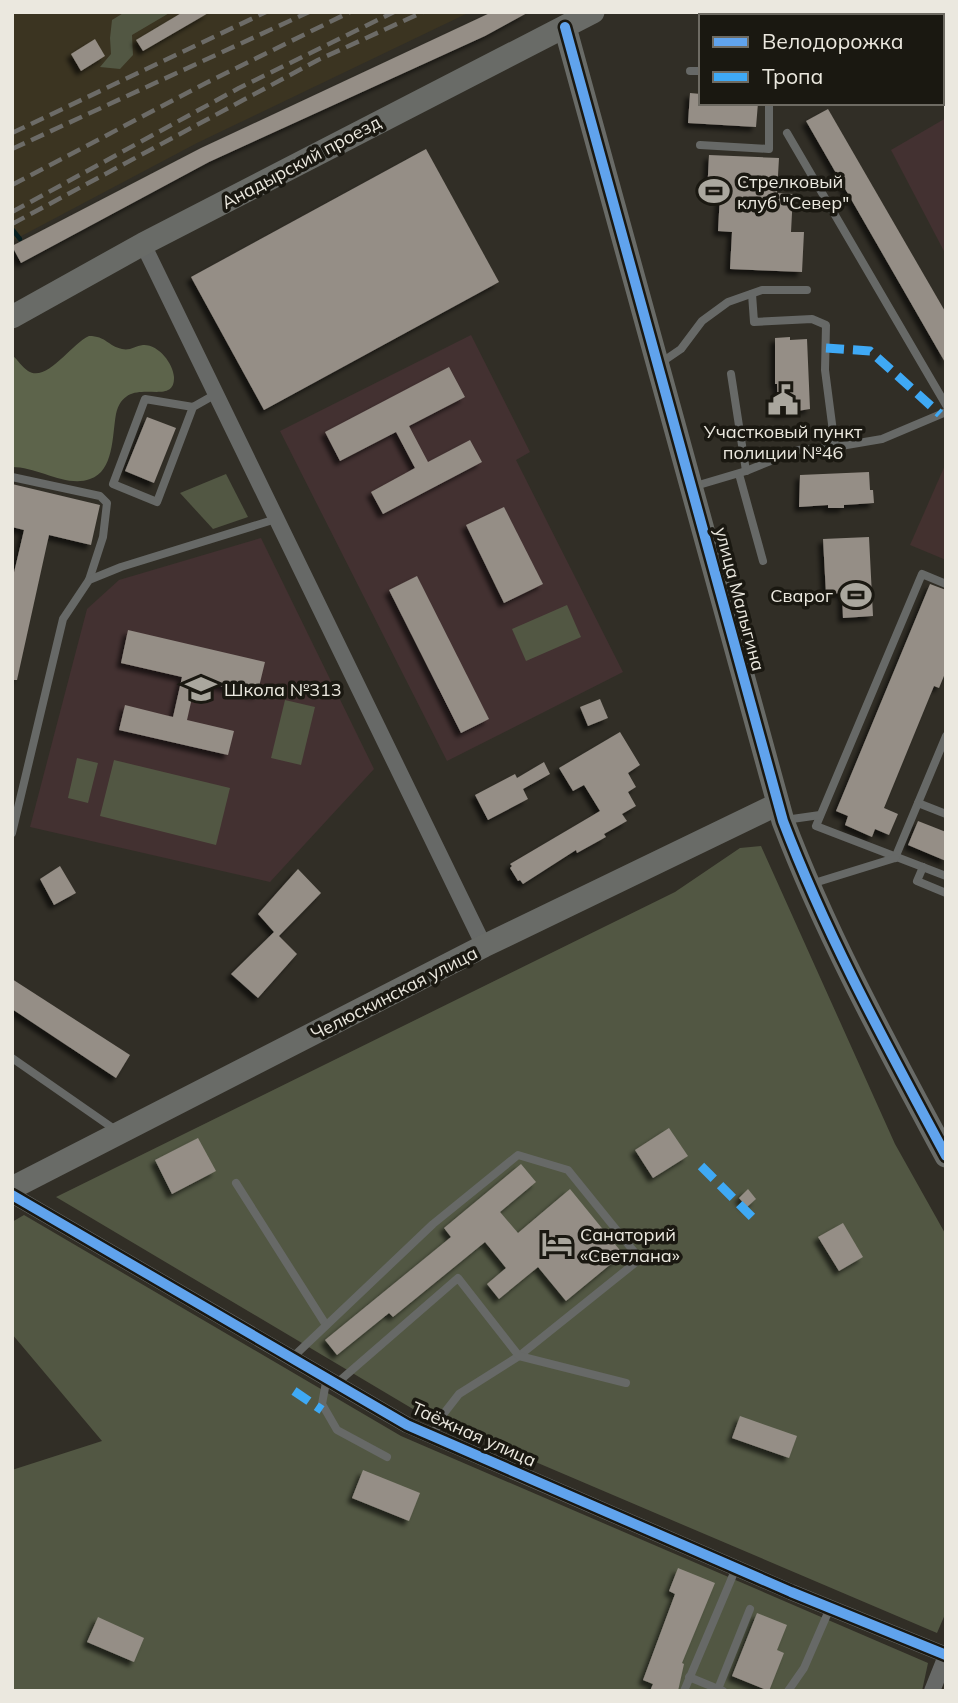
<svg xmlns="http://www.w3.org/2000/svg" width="958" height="1703" font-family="Mulish,sans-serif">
<defs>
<filter id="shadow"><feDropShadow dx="-4.5" dy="4.5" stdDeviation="2" flood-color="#0009"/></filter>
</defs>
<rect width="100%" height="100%" fill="#312e26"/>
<path fill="#3b3421" d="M12 12H470L197 143 12 241Z"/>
<path fill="#43312f" d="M946 463V560L910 545Z"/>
<g fill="#433131">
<path d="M946 118V255L891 150Z"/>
<path d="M471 335 530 452 516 460 623 672 447 761 280 431Z"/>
<path d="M261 538 374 769 270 882 30 827 87 609 119 580Z"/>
</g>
<g fill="#525743">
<path d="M125 12H171L132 35 133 55 120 69 100 67 111 54 110 38 112 20Z"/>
<path d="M226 474 248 517 213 529 180 493Z"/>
<path d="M567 605 581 637 526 661 512 629Z"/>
<path d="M285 700 315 707 301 765 271 758Z"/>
<path d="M77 758 98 763 88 803 68 798Z"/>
<path d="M114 760 230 788 216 845 100 816Z"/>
<path d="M761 846 895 1144 946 1235V1612L937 1633 418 1412 56 1197 675 892 740 848Z"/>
<path d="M24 1215 401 1436 928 1663 922 1691H12V1470L102 1441 12 1334V1222Z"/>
</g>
<path fill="#5d644b" d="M89 336C106 336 108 346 122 349 130 351 135 346 143 345 158 344 173 363 174 377 175 410 126 371 116 414 112 436 114 471 90 479 67 488 38 467 12 467V355C18 360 22 367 28 371 47 383 71 344 89 336Z"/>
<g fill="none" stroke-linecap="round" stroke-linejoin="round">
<path stroke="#071f20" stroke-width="4.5" d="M12 229 20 239"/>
</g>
<g fill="#958e86" filter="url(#shadow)">
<path d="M183 12H210L143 51 136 40Z"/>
<path d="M492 12H529L485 36 209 162 21 263 12 246 201 148Z"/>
<path d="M95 39 105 56 81 71 71 54Z"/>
<path d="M690 93 701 94V103H758L756 127 688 123Z"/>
<path d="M828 109 946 313V364L806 121Z"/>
<path d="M426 149 499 282 264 410 191 277Z"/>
<path d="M709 155 779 158 777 193 793 194 791 232H804L802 272 730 269 732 232 718 231 720 194H707Z"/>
<path d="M790 337V340L807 339 810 409 778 414 777 384H775V338Z"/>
<path d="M449 367 465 397 409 426 428 462 470 440 482 462 383 514 371 492 415 468 396 432 340 461 325 432Z"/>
<path d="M147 417 176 428 154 483 125 471Z"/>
<path d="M869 472 870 490H873L874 503 844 505V508H828V505L799 507 800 475Z"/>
<path d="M12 484 100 505 91 545 49 535 17 680H12V581L24 530 12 527Z"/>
<path d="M504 507 543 584 504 603 466 525Z"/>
<path d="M869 537 873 616 843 618 842 593 826 594 823 539Z"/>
<path d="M417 576 489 719 461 733 389 590Z"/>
<path d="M930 584 946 590V671L939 688 934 686 884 808 898 814 889 835 875 829 872 837 845 825 848 816 836 811Z"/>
<path d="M128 630 265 662 257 695 196 680 187 720 234 731 228 755 119 730 125 705 173 717 182 677 121 663Z"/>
<path d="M600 699 608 718 588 726 580 707Z"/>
<path d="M620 732 640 765 628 773 636 787 628 792 636 806 622 814 627 821 604 834 606 837 577 853 576 850 523 884 520 880 518 881 510 868 512 866 510 864 600 811 584 785 573 791 559 768Z"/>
<path d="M544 762 550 774 523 789 528 799 488 820 475 795 515 774 517 778Z"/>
<path d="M918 821 946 832V861L908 845Z"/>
<path d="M60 866 76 893 54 905 40 879Z"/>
<path d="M298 869 321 893 279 936 297 954 258 998 231 974 274 932 258 914Z"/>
<path d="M12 979 130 1055 116 1078 12 1009Z"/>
<path d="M669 1128 688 1156 653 1178 635 1150Z"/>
<path d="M198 1138 216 1171 172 1194 155 1160Z"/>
<path d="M521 1164 536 1182 500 1212 518 1233 570 1189 623 1254 566 1301 538 1267 499 1299 487 1284 506 1268 485 1242 393 1317 389 1313 337 1355 325 1340 451 1237 444 1228Z"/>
<path d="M748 1189 756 1199 747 1207 739 1198Z"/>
<path d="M843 1223 863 1257 839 1271 818 1237Z"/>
<path d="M740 1416 797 1436 789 1458 732 1438Z"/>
<path d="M363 1470 420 1493 409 1521 352 1498Z"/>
<path d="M678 1568 715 1583 682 1663 684 1664 678 1691H650L653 1684 643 1680 675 1594 669 1591Z"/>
<path d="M757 1613 787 1625 777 1650 784 1653 769 1691 732 1676Z"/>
<path d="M98 1617 144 1638 134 1662 87 1642Z"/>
</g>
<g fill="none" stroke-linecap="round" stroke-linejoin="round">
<g stroke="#676967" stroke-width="8">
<path d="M795 12 797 16"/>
<path d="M856 16 863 12"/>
<path d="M942 64 946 63"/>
<path d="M690 71H701"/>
<path d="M787 133 946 405"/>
<path d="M700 145 769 149V103"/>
<path d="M752 294 754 322 812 319 826 325 825 370 835 447"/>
<path d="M659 364 681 349 702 321 728 302 762 290H807"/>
<path d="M731 374 746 471"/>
<path d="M193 407 145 399 113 484 157 502 193 407 216 394"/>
<path d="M739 474 763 561"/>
<path d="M12 477 100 496 107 503 103 537 89 580"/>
<path d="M692 487 746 471 798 450 835 447 882 439 946 412"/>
<path d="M946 584 922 574 816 826 946 876"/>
<path d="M918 803 946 814"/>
<path d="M785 820 820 815"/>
<path d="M12 833 63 619 89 580 121 567 276 519"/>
<path d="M895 858 946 736"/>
<path d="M923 867 917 881 946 893"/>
<path d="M811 884 895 858"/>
<path d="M12 1058 117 1131"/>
<path d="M236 1183 326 1325"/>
<path d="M293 1357 433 1224 518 1155 568 1170 640 1259 519 1356 459 1394 438 1421 434 1437"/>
<path d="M327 1377 322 1404 337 1430 387 1457"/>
<path d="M337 1383 458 1278 519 1356 626 1383"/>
<path d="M689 1677 723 1691"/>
<path d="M718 1689 750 1609"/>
<path d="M684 1691 736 1568"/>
<path d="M788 1691 804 1668 830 1608"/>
</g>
<g stroke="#676967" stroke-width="16">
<path d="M143 244 484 946"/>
<path d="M12 1195 407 1425 791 1592 946 1655"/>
<path d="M932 1691 946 1656"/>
</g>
<g stroke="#696b67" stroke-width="23">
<path d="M565 27 783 821C827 937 887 1046 946 1156"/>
<path d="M12 317 143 244 593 12"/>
<path d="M12 1188 484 946 778 804"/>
</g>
<g stroke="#6c6b67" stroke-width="4.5" stroke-dasharray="14 7" stroke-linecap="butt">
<path d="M12 133 266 12"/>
<path d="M12 149 309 12"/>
<path d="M12 185 206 83 350 12"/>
<path d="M12 212 239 88 394 12"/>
<path d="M12 224 318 60 423 12"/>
</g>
<g stroke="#3fa9f5" stroke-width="9" stroke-dasharray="18 9" stroke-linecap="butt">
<path d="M826 348 870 351 940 414"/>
<path d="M701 1166 755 1220"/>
<path d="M294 1391 322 1410"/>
</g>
<g stroke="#1a1811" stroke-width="15">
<g id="cycleway">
<path d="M565 27 783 821C827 937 887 1046 946 1156"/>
<path d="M12 1195 407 1425 791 1592 946 1655"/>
</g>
</g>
<use href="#cycleway" stroke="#60a3ed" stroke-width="10"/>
</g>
<defs>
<g id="stadium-bare" transform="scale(2.415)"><path d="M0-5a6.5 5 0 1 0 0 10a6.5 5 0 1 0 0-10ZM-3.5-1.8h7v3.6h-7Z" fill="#aaa79e" stroke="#1a1811" stroke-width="2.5" paint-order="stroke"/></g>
<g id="civic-bare" transform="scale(2.415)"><path d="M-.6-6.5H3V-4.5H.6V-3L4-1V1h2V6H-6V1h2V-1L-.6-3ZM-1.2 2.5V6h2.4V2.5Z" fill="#aaa79e" stroke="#1a1811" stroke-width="2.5" paint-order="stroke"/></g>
<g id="school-bare" transform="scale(2.415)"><path d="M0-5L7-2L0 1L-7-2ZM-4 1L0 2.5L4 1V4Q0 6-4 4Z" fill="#aaa79e" stroke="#1a1811" stroke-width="2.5" paint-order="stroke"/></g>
<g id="hotel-bare" transform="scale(2.415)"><path d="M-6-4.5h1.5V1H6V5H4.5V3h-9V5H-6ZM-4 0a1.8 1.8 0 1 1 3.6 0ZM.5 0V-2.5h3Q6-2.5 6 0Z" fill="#aaa79e" stroke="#1a1811" stroke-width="2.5" paint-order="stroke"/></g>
</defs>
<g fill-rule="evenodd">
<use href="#stadium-bare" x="714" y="191"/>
<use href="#civic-bare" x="783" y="400"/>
<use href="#stadium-bare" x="856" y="595"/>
<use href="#school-bare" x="201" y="689"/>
<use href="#hotel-bare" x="557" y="1244"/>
</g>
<g text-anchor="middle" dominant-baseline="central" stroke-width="7" stroke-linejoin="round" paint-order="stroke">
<g font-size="18" fill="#ebe8df" stroke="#1a1811">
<text transform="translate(301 162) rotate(-28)">Анадырский проезд</text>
<text transform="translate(740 599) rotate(75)">улица Малыгина</text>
<text transform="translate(394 993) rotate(-27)">Челюскинская улица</text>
<text transform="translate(474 1434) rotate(24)">Таёжная улица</text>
</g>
<g font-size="18" fill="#ebe8df" stroke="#1a1811" text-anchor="start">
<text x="737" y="181">Стрелковый<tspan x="737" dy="21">клуб "Север"</tspan></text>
<text x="783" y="431" text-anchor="middle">Участковый пункт<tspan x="783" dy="21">полиции №46</tspan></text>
<text x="833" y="595" text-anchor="end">Сварог</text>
<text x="224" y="689">Школа №313</text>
<text x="580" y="1234">Санаторий<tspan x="580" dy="21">«Светлана»</tspan></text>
</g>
</g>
<rect width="958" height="1703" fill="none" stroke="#ebe8df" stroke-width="28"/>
<rect x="699" y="14" width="245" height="91" fill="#1a1811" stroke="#6e6b63" stroke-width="2"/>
<rect x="713" y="37" width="35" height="10" fill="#60a3ed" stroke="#6e6b63" stroke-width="2"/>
<text x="762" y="49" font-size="21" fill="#ebe8df">Велодорожка</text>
<rect x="713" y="72" width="35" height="10" fill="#3fa9f5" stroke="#6e6b63" stroke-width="2"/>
<text x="762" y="84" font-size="21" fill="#ebe8df">Тропа</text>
</svg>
